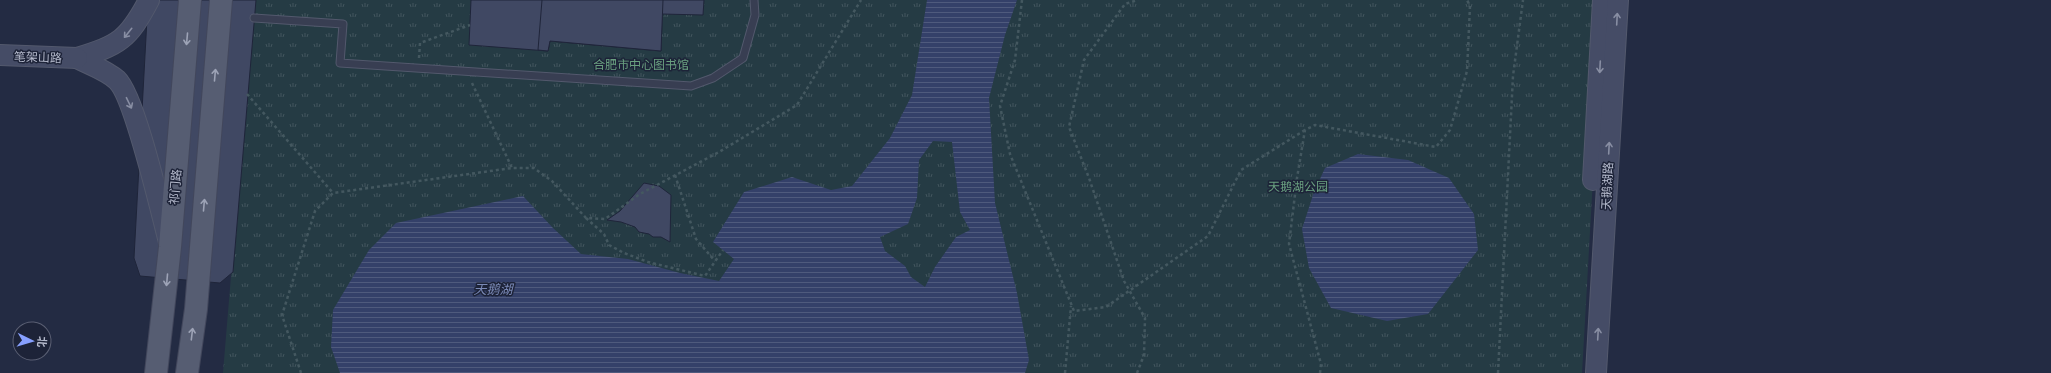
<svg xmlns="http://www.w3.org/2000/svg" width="2051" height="373" font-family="'Golos Text','Noto Sans SC',sans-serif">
<defs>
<pattern id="park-tufts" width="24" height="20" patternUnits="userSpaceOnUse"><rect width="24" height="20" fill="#253b44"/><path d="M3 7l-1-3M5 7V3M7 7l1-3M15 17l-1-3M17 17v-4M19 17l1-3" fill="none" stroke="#42555e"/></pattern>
<pattern id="water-rules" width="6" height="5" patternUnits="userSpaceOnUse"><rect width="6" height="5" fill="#344069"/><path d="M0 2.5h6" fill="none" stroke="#4f5a7d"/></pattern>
</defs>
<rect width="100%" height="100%" fill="#232b43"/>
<path fill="url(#park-tufts)" d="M254 0H1603L1582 373H223Z"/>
<g fill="url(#water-rules)" fill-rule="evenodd">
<path d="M927 0H1017L1005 35 989 98 995 203 1017 293 1029 360 1025 373H340L331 347 333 310 369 250 396 223 523 196 553 228 581 254 628 259 680 273 719 281 734 259 713 242 744 192 792 177 831 190 852 186 890 138 912 95ZM933 141 952 142 960 212 970 230 956 237 935 267 925 287 911 277 905 266 885 251 880 237 908 224 917 198 919 160Z"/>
<path d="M1358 154 1408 160 1449 178 1474 214 1478 250 1428 314 1387 321 1331 308 1309 268 1302 229 1314 192 1325 168Z"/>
</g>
<g fill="#404863" stroke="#1f253a">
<path d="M148 0H256L233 272 220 283 140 276 134 258Z"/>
<path d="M471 0H704L703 15 662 14 661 51 550 41 548 51 469 45Z"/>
<path d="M542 0H663L661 51 550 41 548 51 538 50Z"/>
<path d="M644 183 659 186 671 195 670 242 661 237H653L649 234 639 232 635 227 621 222 607 220 620 211Z"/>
</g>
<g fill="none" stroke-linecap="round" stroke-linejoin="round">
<g stroke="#53596d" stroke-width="9">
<path id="lane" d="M254 18 343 24 340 63 691 86 713 78 743 58 755 15 754 0"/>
</g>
<g stroke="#53596d" stroke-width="22">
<g id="secondary">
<path d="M149 0C128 40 119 45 77 58 90 65 106 70 117 80 135 97 161 212 169 242"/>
<path d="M0 55 77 58"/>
<path d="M1593 180 1603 0"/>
<path d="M1596 373 1618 0"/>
</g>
</g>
<g stroke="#42475c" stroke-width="24">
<g id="primary">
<path d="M156 373 170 247 190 0"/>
<path d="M187 373 196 309 221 0"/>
</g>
</g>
<g stroke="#445860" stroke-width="2.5" stroke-dasharray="3 3" stroke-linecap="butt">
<path d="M1022 0 1015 60 1000 106 1010 154 1074 311 1106 307 1208 236 1241 170 1305 130"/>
<path d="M419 58 420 43 470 25"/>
<path d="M472 83 512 168"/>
<path d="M247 94 333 193"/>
<path d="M675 175 696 239 715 261"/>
<path d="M586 218 604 234 609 245 624 253 648 262 705 276 723 250"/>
<path d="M301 373 282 315 315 211 333 193 512 168H534L552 181 586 218 605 219 640 194 719 152 797 105 861 0"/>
<path d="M1065 373 1071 306"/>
<path d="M1137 373 1144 355 1145 318 1124 281 1089 178 1069 127 1084 60 1125 4 1138 0"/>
<path d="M1320 373 1321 364 1289 244 1297 178 1305 130 1315 125 1436 147 1450 130 1467 71 1470 6 1467 0"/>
<path d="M1498 373 1513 76 1523 0"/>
</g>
<use href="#lane" stroke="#383e52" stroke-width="7"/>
<use href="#secondary" stroke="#454c66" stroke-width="20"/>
<use href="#primary" stroke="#565d72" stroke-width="22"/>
</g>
<defs><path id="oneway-shaft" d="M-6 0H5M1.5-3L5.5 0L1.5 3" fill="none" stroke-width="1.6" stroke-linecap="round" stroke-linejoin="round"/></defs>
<g stroke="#888ea3">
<use href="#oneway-shaft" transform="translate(1617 19) rotate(-87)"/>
<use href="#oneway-shaft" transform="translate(128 33) rotate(129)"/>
<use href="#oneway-shaft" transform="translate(1600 67) rotate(93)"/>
<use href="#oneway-shaft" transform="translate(129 103) rotate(64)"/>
<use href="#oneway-shaft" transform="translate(1609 148) rotate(-87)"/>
<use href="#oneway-shaft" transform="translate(1598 334) rotate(-87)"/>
</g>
<g stroke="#9da3b6">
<use href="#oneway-shaft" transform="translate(187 39) rotate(95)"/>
<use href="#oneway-shaft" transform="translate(215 75) rotate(-85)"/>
<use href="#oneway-shaft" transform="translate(204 205) rotate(-85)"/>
<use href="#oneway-shaft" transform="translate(167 280) rotate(95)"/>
<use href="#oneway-shaft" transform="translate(192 334) rotate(-83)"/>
</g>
<g text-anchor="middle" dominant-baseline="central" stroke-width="3" stroke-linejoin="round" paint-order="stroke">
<g font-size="12" fill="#b5bacc" stroke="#1d2338">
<text transform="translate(38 57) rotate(2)">笔架山路</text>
<text transform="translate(1607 186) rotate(-87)">天鹅湖路</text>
<text transform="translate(175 187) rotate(-85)">祁门路</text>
</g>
<g font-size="12" fill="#6aa080" stroke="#1d2338">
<text x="641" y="64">合肥市中心图书馆</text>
<text x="1298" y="186">天鹅湖公园</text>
</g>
<g font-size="13" font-style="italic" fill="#7a89b6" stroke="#1d2338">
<text x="493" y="289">天鹅湖</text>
</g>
</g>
<g transform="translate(32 341) rotate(95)"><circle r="19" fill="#1d2338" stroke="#5a5f73"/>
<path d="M0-3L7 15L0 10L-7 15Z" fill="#87a0ff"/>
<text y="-6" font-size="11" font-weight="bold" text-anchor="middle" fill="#b5bacc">北</text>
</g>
</svg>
